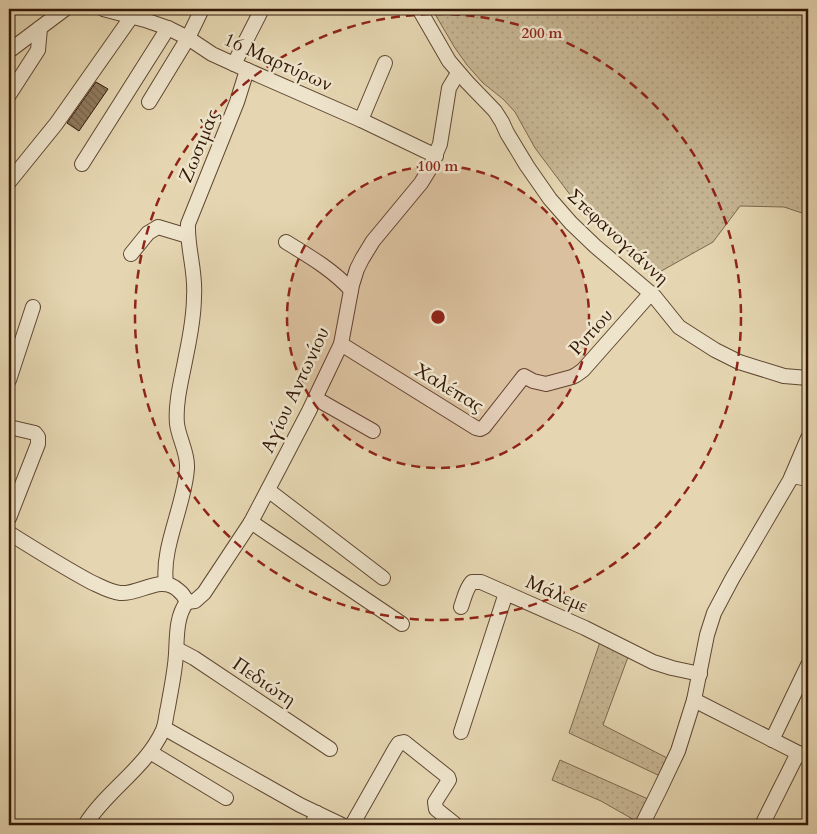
<svg xmlns="http://www.w3.org/2000/svg" width="817" height="834" font-family="Cardo,serif">
<defs>
<pattern id="grass-dots" width="8" height="8" patternUnits="userSpaceOnUse" patternTransform="scale(1.25)"><rect width="8" height="8" fill="#c7b694"/><path d="M2 2h.1M6 6h.1" fill="none" stroke="#ab9c7e" stroke-width="1.8" stroke-linecap="round"/></pattern>
<pattern id="building-back-hatch" width="6" height="6" patternUnits="userSpaceOnUse" patternTransform="scale(1.25)"><rect width="6" height="6" fill="#907b5f"/><path d="M-1 5l2 2M0 0l6 6M5-1l2 2" fill="none" stroke="#76644c"/></pattern>
</defs>
<rect width="100%" height="100%" fill="#e5d6b1"/>
<filter id="stains"><feTurbulence type="fractalNoise" baseFrequency=".004" numOctaves="4"/><feColorMatrix values="0 0 0 0 .2 0 0 0 0 .09 0 0 0 0 .02 0 0 0 .5 -.17"/></filter>
<radialGradient id="worn" r=".72"><stop offset=".6" stop-color="#630" stop-opacity="0"/><stop offset="1" stop-color="#630" stop-opacity=".3"/></radialGradient>
<g fill="url(#grass-dots)" stroke="#7d674e">
<path d="M432 9H808V215L784 207 740 206 713 242 656 274 604 232 574 200 535 148 515 112 503 99 483 83 467 65 455 48Z"/>
<path d="M600 642 628 657 603 725 669 759 660 776 569 733Z"/>
<path d="M560 760 648 799 636 821 601 801 552 780Z"/>
</g>
<path fill="url(#building-back-hatch)" stroke="#331807" d="M96 82 108 89 79 131 67 123Z"/>
<g fill="none" stroke-linecap="round" stroke-linejoin="round">
<g stroke="#604832" stroke-width="16">
<g id="minor">
<path d="M103 9 145 20 168 28 188 38 212 54 247 70 361 120 436 156"/>
<path d="M419 9 449 61 467 82 495 111 502 122 507 133 527 166 550 199 571 223 595 246 654 296 679 327 715 350 739 362 784 376 808 378"/>
<path d="M9 51 65 9"/>
<path d="M234 64 262 9"/>
<path d="M9 95 38 50 40 28"/>
<path d="M149 102 188 38 202 9"/>
<path d="M361 120 385 63"/>
<path d="M82 164 168 28"/>
<path d="M9 182 56 124 132 16"/>
<path d="M286 242C309 256 333 270 351 290"/>
<path d="M131 254 148 233 158 227 188 236"/>
<path d="M341 344 476 428 480 429 484 427 524 376 533 381 546 384 572 377 576 375 583 370 651 293"/>
<path d="M9 380 33 307"/>
<path d="M315 398 373 431"/>
<path d="M9 427 35 433 38 437V444L9 518"/>
<path d="M808 438 790 480 732 579 714 613 707 635 694 700 808 758"/>
<path d="M792 476 808 479"/>
<path d="M268 490 383 578"/>
<path d="M251 522 402 624"/>
<path d="M9 533C36 550 63 567 91 582 100 586 110 592 120 593 139 595 161 574 178 590 182 593 185 597 187 602"/>
<path d="M166 583C161 548 185 504 187 468 188 453 179 439 177 424 175 402 182 378 186 356 190 337 194 316 194 296 196 272 187 248 188 224L237 102 247 70"/>
<path d="M187 602 195 601 204 593 251 522 309 411 341 344 352 285 357 269 362 259 373 241 421 183 429 170 440 144 449 88 458 73"/>
<path d="M461 607C464 599 466 588 472 582H481L506 593"/>
<path d="M177 649 194 658 330 749"/>
<path d="M164 728 300 805 342 825"/>
<path d="M461 732 506 593 585 628 653 662 672 668 700 674"/>
<path d="M772 740 808 665"/>
<path d="M150 752 226 798"/>
<path d="M85 825C107 790 146 768 163 730 166 723 166 714 168 707 171 689 175 672 176 654 177 637 176 616 187 602"/>
<path d="M312 825 317 813"/>
<path d="M352 825 395 749 399 743 404 742 448 777 449 780 435 802 436 809 456 825"/>
<path d="M642 825 659 791 678 751 694 700"/>
<path d="M762 825 798 753"/>
</g>
</g>
<use href="#minor" stroke="#eee4cc" stroke-width="14"/>
</g>
<circle cx="438" cy="317" r="151" fill="#8f2418" fill-opacity=".12"/>
<g fill="none" stroke="#8f2418" stroke-width="2.5" stroke-dasharray="9 6">
<circle cx="438" cy="317" r="151"/>
<circle cx="438" cy="317" r="303"/>
</g>
<g text-anchor="middle" dominant-baseline="central" stroke-width="5" stroke-linejoin="round" paint-order="stroke">
<g font-size="19" fill="#331807" stroke="#eee4cc">
<text transform="translate(278 62) rotate(24)">16 Μαρτύρων</text>
<text transform="translate(199 146) rotate(-68)">Ζωσιμάς</text>
<text transform="translate(618 237) rotate(43)">Στεφανογιάννη</text>
<text transform="translate(591 332) rotate(-48)">Ρυτίου</text>
<text transform="translate(449 388) rotate(31)">Χαλέπας</text>
<text transform="translate(295 390) rotate(-65)">Αγίου Αντωνίου</text>
<text transform="translate(557 594) rotate(24)">Μάλεμε</text>
<text transform="translate(264 682) rotate(34)">Πεδιώτη</text>
</g>
</g>
<circle cx="438" cy="317" r="8" fill="#8f2418" stroke="#eee4cc" stroke-width="2.5"/>
<g font-size="15" text-anchor="middle" font-weight="bold" fill="#8f2418" stroke="#eee4cc" stroke-width="5" stroke-linejoin="round" paint-order="stroke">
<text x="542" y="38">200 m</text>
<text x="438" y="171">100 m</text>
</g>
<rect width="817" height="834" fill="none" stroke="#e5d6b1" stroke-width="30"/>
<rect x="10" y="10" width="797" height="814" fill="none" stroke="#331807" stroke-width="2.5"/>
<rect x="15" y="15" width="787" height="804" fill="none" stroke="#331807"/>
<rect width="100%" height="100%" filter="url(#stains)"/>
<rect width="100%" height="100%" fill="url(#worn)"/>
</svg>
